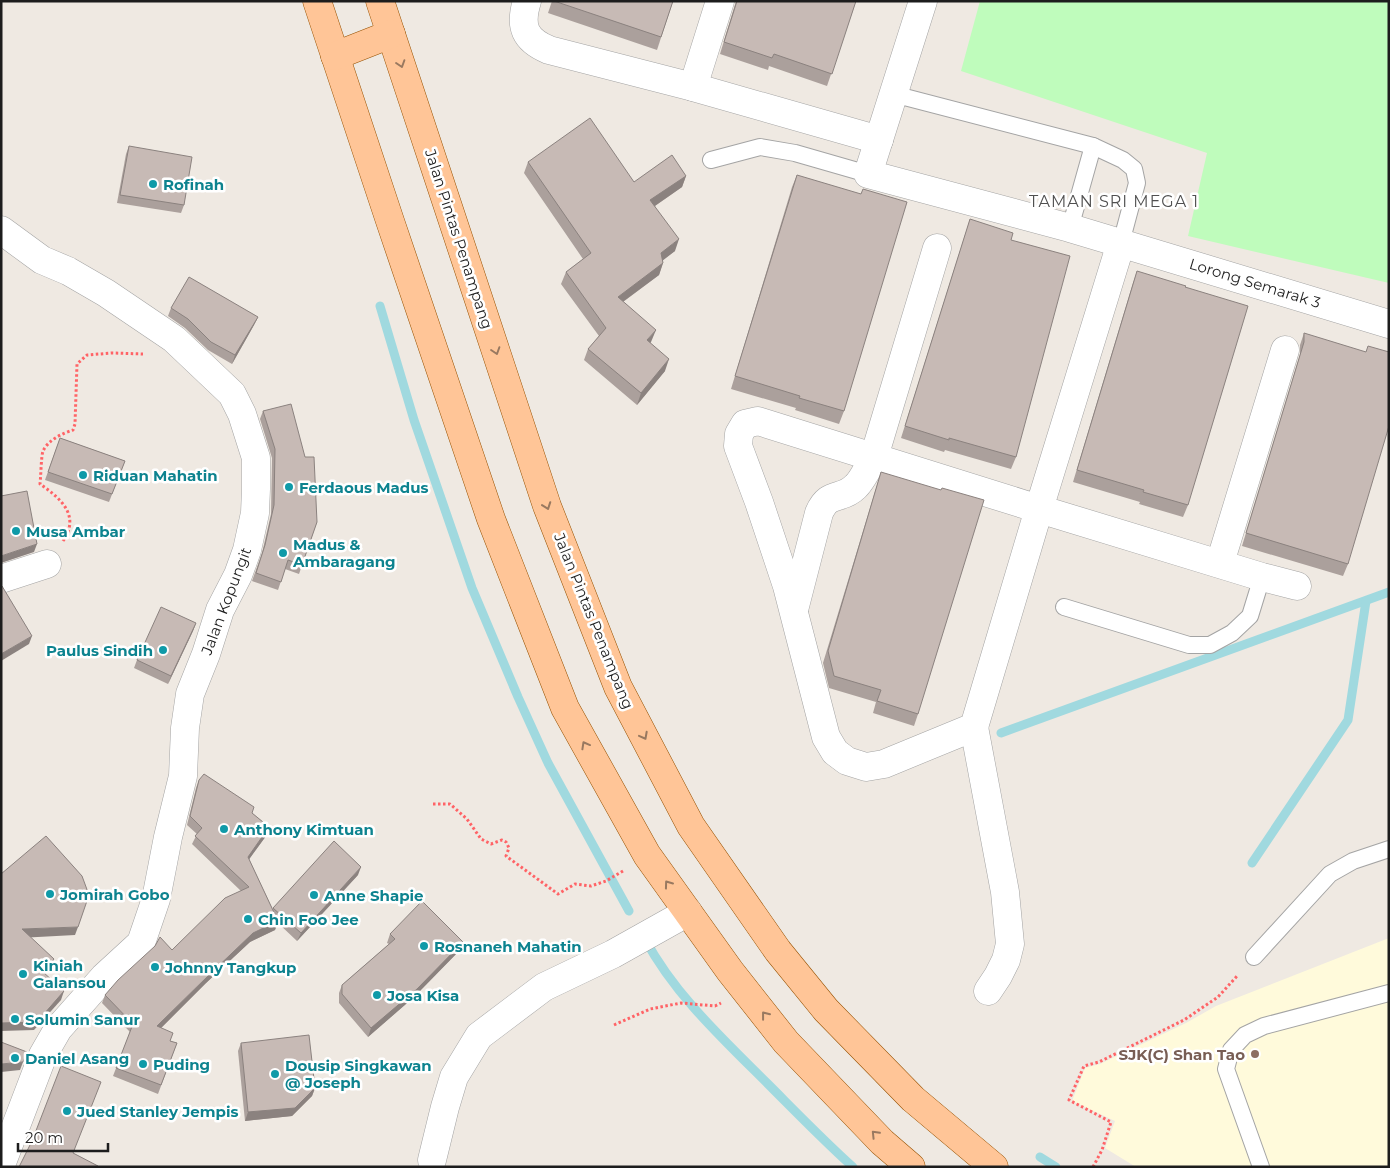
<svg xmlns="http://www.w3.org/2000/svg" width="1390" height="1168" font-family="Montserrat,sans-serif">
<rect width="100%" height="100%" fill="#efe9e2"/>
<path fill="#fffadb" d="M1389 938V1167H1136L1105 1148 1115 1121 1072 1101 1085 1068 1100 1064 1186 1023 1216 1006Z"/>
<path fill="#bffcbc" d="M980 1H1389V283L1188 236 1207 153 961 71Z"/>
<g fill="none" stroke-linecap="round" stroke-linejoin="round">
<g stroke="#a0d9df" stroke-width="9">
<path d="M380 306 414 420 472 588 518 697 548 763 629 911"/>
<path d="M1001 733 1389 592"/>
<path d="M1252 863 1348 720 1366 601"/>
<path d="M645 939C675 995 723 1039 768 1084 796 1112 823 1140 853 1167"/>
<path d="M1040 1157 1056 1167"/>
</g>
<g stroke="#a4a4a4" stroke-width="18">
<g id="lane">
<path d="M893 94 1093 146 1070 228"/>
<path d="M1093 146 1123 160 1134 169 1137 183 1121 243"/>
<path d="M711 160 760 147 795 153 868 174"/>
<path d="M1064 607 1189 645H1210L1232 633 1250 616 1262 577"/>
<path d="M1254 957 1330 874 1353 861 1389 849"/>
<path d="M1261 1167 1226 1069 1231 1050 1245 1035 1264 1026 1389 993"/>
</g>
</g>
<g stroke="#a4a4a4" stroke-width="29">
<g id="street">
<path d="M527 1C519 27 525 40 549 50L693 87 879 140"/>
<path d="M923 1 868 174 1070 228 1389 324"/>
<path d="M693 87 720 1"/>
<path d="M1 230 42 260 68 271 106 293 174 339 232 394 242 414 256 458V489L255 513 247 550 238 575 220 610 206 654 190 694 185 728 183 776 168 837 156 899 141 943 104 977 58 1029 43 1055 1 1165"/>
<path d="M1121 243 1039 509 974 727 884 764 866 767 847 761 835 752 826 737 787 586 759 502 738 446 739 434 745 424 758 421 1039 509 1262 577 1297 586"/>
<path d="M1220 563 1285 350"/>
<path d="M1 579 47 564"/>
<path d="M794 610 819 513C829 490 841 501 855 487 862 481 869 466 874 457L937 248"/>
<path d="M974 727 1005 892 1010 944 1006 960 998 976 988 991"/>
<path d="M432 1160 445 1107 454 1077 479 1036 544 987 613 954 688 912"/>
</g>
</g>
<g stroke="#965100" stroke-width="29">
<g id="primary">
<path d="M317 1 390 221 491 519 565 708 647 855 730 971 786 1042 882 1142 911 1167"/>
<path d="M380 1 547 506 618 687 691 826 778 951 826 1010 913 1099 994 1167"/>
<path d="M335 56 391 34"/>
</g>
</g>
<g stroke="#ff6366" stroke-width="3" stroke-dasharray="2.5 2.5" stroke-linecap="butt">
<path d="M63 541C81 515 60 498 40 484 41 476 41 457 43 451 48 440 63 433 73 430L75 424 77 364 87 355 112 353 143 354"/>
<path d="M433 804H450L467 819 481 839 491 844 502 840 506 842 509 848 506 856 558 894 575 884 591 886 606 881 623 871"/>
<path d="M614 1025 650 1009 681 1003 715 1006 721 1003"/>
<path d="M1093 1167 1102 1150 1111 1122 1069 1100 1084 1066 1099 1062 1184 1020 1218 997 1238 975"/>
</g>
<use href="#lane" stroke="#fff" stroke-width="16"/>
<use href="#street" stroke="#fff" stroke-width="28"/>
<use href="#primary" stroke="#ffc597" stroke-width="28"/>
</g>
<g fill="#aba09c">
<path d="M552 1H673L657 50 548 13Z"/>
<path d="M736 1H856L827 86 769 66 768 70 720 54Z"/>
<path d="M129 146 184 205 181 213 117 203 126 154Z"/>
<path d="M528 162 634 182 686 176 682 187 655 206 675 251 662 260 663 263 659 275 623 302 651 342 650 343 665 371 637 405 584 360 588 349 599 336 561 284 566 272 583 259 524 173Z"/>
<path d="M797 175 844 411 839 424 795 410 796 408 731 389 792 187Z"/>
<path d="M970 219 1011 240 1016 457 1011 469 945 450 944 452 901 438Z"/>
<path d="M1137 271 1188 505 1183 517 1139 504 1140 502 1073 482 1133 283Z"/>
<path d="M171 308 258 317 254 325 232 364 208 350 185 328 168 316Z"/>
<path d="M1304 333 1348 564 1343 576 1242 546 1300 355V345Z"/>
<path d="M263 411 317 522 299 574 285 569 278 590 252 581 262 553 271 514 272 458 260 419Z"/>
<path d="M60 438 125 461 109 502 45 480Z"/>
<path d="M881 472 918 714 914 726 873 713 876 702 829 688 823 663 877 485Z"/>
<path d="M196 623 193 631 168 684 134 668 137 660Z"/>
<path d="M199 780 252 813 269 827 266 836 249 859 273 910V908L358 875 297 941 278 923 275 930 250 942 206 983 161 1028 170 1041 177 1043 158 1094 113 1076 130 1032 102 1003 105 995 172 950 241 891 192 844 197 834 187 825 196 788Z"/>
<path d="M390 934 463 942 460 950 414 997 368 1037 339 1003V993L342 985 389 944 387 943Z"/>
<path d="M241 1043 315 1088 312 1096 292 1116 245 1121 238 1051Z"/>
</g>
<g fill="#8b827f">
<path d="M686 176 682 187 646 212 650 200Z"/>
<path d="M679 239 675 251 657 265 661 253Z"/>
<path d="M663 263 659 275 613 309 618 297Z"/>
<path d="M258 317 254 325 232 364 235 355Z"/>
<path d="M656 330 651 342 643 352 647 340Z"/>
<path d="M669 359 665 371 637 405 641 393Z"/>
<path d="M37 544 34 552 1 563V556Z"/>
<path d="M196 623 193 631 168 684 171 676Z"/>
<path d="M32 636 29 644 1 661V654Z"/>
<path d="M269 827 266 836 245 865 248 857Z"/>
<path d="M361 867 358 875 297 941 301 933Z"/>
<path d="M278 921 275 930 250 942 206 983 154 1035 157 1026 209 975 253 933Z"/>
<path d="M78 927 75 935 19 938 22 929Z"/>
<path d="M463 942 460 950 414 997 368 1037 371 1028Z"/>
<path d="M54 959 51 967 40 980 43 972Z"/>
<path d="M64 991 61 1000 34 1030 1 1031V1023Z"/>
<path d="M23 1062 20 1070 1 1072V1064Z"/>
<path d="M315 1088 312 1096 292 1116 245 1121 248 1112Z"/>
</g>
<g fill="#c7bab5" stroke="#8b827f">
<path d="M554 1H673L661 37Z"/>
<path d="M737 1H856L832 74 774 54 772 58 724 42Z"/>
<path d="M590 118 634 182 672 155 686 176 650 200 679 239 661 253 663 263 618 297 656 330 647 340 669 359 641 393 588 349 606 328 566 272 591 253 528 162Z"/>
<path d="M129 146 192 157 184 205 120 195Z"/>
<path d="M797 175 861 194 863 189 907 202 844 411 799 398 800 396 735 376Z"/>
<path d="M970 219 1013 233 1011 240 1070 256 1016 457 949 438V440L905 426Z"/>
<path d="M1137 271 1186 286 1185 287 1248 306 1188 505 1143 492 1144 490 1077 470Z"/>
<path d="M189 277 258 317 235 355 211 342 188 319 171 308Z"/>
<path d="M1304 333 1366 352 1368 346 1389 352V426L1348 564 1246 533 1304 342Z"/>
<path d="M291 404 305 457H314L317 522 302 565 288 560 281 582 256 573 265 545 274 505 275 449 263 411Z"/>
<path d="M60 438 125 461 112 494 48 472Z"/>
<path d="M881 472 941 490 942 488 984 500 918 714 877 701 881 690 834 676 828 651Z"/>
<path d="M27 491 37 544 1 556V496Z"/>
<path d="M1 586H2L32 636 1 654Z"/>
<path d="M161 607 196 623 171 676 137 660Z"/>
<path d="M204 774 254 807 252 813 269 827 248 857 278 921 253 933 209 975 157 1026 173 1033 170 1041 177 1043 161 1085 116 1068 133 1024 105 995 118 980 155 946 160 937 172 950 225 898 249 887 195 836 202 828 190 816 199 780Z"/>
<path d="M46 836 82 876 89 895 78 927 22 929 54 959 43 972 64 991 37 1022 1 1023V874Z"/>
<path d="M334 841 361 867 301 933 273 908Z"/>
<path d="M422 901 463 942 417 989 371 1028 342 994V985L395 939 390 934Z"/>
<path d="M309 1035 315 1088 295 1108 248 1112 241 1043Z"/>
<path d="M1 1042 27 1052 23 1062 1 1064Z"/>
<path d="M61 1066 101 1082 73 1153 98 1166 97 1167H19L32 1141Z"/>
</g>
<defs><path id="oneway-chevron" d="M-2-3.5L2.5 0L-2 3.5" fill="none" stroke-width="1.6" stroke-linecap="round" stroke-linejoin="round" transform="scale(1.25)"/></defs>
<g stroke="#997960">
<use href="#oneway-chevron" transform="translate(401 64) rotate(72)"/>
<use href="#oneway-chevron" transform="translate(496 351) rotate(72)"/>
<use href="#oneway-chevron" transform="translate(547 506) rotate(70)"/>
<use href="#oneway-chevron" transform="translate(644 736) rotate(62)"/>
<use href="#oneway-chevron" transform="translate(585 745) rotate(-119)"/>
<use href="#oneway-chevron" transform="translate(668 884) rotate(-126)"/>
<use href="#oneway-chevron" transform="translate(765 1015) rotate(-128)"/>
<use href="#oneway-chevron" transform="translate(875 1134) rotate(-134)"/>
</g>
<g fill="#0f9aa8" stroke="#fff" stroke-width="2">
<circle cx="153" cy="184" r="5"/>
<circle cx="83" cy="475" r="5"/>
<circle cx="289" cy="487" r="5"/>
<circle cx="16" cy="531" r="5"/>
<circle cx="283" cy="553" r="5"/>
<circle cx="163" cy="650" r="5"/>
<circle cx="224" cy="829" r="5"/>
<circle cx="50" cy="894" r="5"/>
<circle cx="314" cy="895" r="5"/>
<circle cx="248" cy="919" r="5"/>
<circle cx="424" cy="946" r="5"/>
<circle cx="155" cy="967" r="5"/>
<circle cx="23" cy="974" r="5"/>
<circle cx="377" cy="995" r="5"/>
<circle cx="15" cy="1019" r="5"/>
<circle cx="15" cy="1058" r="5"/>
<circle cx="143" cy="1064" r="5"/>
<circle cx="275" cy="1074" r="5"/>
<circle cx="67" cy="1111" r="5"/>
</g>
<circle fill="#8d6e63" stroke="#fff" stroke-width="2" cx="1255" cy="1054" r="5"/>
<g text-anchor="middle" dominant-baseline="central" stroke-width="5" stroke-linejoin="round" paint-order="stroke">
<g font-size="15" font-weight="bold" fill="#0d838f" stroke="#fff" text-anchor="start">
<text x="163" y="184">Rofinah</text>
<text x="93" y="475">Riduan Mahatin</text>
<text x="299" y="487">Ferdaous Madus</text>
<text x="26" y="531">Musa Ambar</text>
<text x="293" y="544">Madus &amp;<tspan x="293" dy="17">Ambaragang</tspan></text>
<text x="153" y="650" text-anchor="end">Paulus Sindih</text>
<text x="234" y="829">Anthony Kimtuan</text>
<text x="60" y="894">Jomirah Gobo</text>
<text x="324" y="895">Anne Shapie</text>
<text x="258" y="919">Chin Foo Jee</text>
<text x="434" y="946">Rosnaneh Mahatin</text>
<text x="33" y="965">Kiniah<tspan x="33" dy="17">Galansou</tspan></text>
<text x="165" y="967">Johnny Tangkup</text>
<text x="387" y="995">Josa Kisa</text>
<text x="25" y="1019">Solumin Sanur</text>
<text x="25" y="1058">Daniel Asang</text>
<text x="153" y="1064">Puding</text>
<text x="285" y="1065">Dousip Singkawan<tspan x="285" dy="17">@ Joseph</tspan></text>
<text x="77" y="1111">Jued Stanley Jempis</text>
</g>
<g font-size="15" fill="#1d1d1d" stroke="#fff">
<text transform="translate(459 239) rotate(72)">Jalan Pintas Penampang</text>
<text transform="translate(1255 283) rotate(17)">Lorong Semarak 3</text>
<text transform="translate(226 601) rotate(-69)">Jalan Kopungit</text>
<text transform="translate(594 621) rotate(68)">Jalan Pintas Penampang</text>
</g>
<g font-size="15" font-weight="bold" fill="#785e54" stroke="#fff" text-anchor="end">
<text x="1245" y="1054">SJK(C) Shan Tao</text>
</g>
<g font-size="16" letter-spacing="1" fill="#505050" stroke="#fff">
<text x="1114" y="201">TAMAN SRI MEGA 1</text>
</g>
</g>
<rect width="1390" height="1168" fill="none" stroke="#1d1d1d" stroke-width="5"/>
<path d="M18 1143v8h90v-8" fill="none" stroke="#1d1d1d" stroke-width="2.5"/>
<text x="25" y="1143" font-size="15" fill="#1d1d1d" stroke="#ffffff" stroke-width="4" paint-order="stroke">20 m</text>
</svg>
